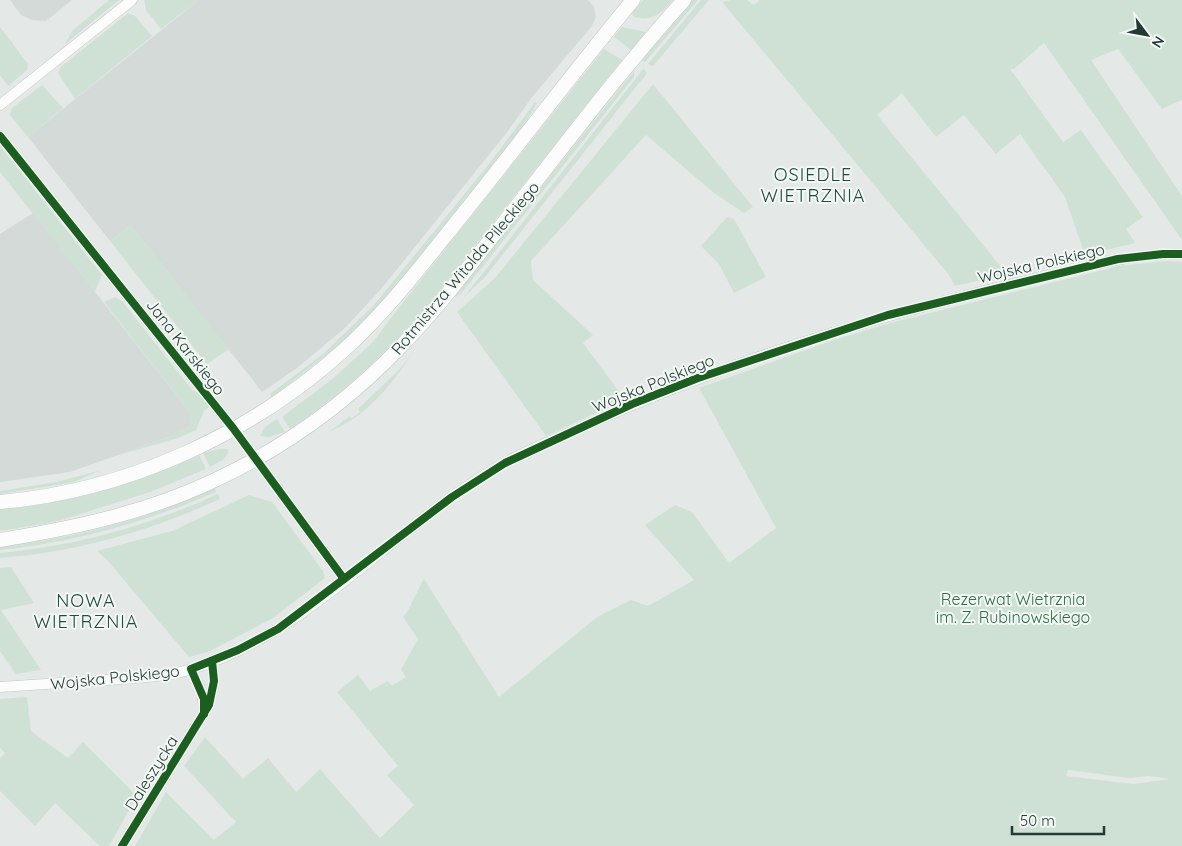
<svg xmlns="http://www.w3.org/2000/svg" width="1182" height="846" font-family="Quicksand,sans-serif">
<rect width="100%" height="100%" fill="#e4e9e7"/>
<g fill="#d3dad7">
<path d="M10 0H72L46 21 32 20 21 15Z"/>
<path d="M199 0H588L594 7 596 17 592 26 532 97 508 131 382 288 345 328 297 368 262 392 131 225 110 241 28 137Z"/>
<path d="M33 213 191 414 190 425 177 434 70 472 0 482V234Z"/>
</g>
<g fill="#cfe1d4" fill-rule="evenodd">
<path d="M109 0H119L65 44 72 31Z"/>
<path d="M144 0H199L161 29 146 10Z"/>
<path d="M643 0H673C662 13 652 22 634 17L632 13Z"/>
<path d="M693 0H698L645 62 642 60Z"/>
<path d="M701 0H709L653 66 648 64Z"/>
<path d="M731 0H747L754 5 760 0H1182V100L1162 109 1118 49 1091 60 1182 196V240L1044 43 1014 69H1010L1063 142 1081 130 1143 217 1126 229 1135 243 1085 255 1065 197 1020 134 996 154 964 115 936 137 902 93 877 115 1007 274 955 286 949 275 722 2Z"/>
<path d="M128 13 135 16 152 36 75 99 58 73 61 67Z"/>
<path d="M0 27 28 64 27 70 8 86 0 75Z"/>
<path d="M622 27 646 32 631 50 614 37Z"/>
<path d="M604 49 622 60 436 295C393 347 346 392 290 429L282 417 331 380 372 343 404 301Z"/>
<path d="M644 68 647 73 485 277 464 297Z"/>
<path d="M634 71V77L464 290 456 297 454 296Z"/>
<path d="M653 84 753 207 744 213 714 193 646 135 531 261 533 280 593 335 583 343 620 393 625 391 629 398 546 436 457 312 495 278Z"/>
<path d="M42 85 63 108 28 137 10 115 11 109Z"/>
<path d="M535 102 537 103 525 124 390 294 342 343 271 398 270 394 323 354 373 306 489 164Z"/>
<path d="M0 146 102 275 95 292 0 172Z"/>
<path d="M727 217 734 219 766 277 734 293 719 264 701 246Z"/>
<path d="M131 225 229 349 207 364 110 241Z"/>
<path d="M1168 261 1182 262V846H135L166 792 214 840 236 822 184 766 205 737 243 779 268 758 296 792 320 769 380 838 414 805 387 775 398 766 337 692 358 675 370 691 388 681 392 686 406 677 401 670 418 639 403 617C409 612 418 588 424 579L499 697 597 617 631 600 648 606 694 580 645 525 675 505 692 512 729 563 776 528 699 388 834 340 894 322 1119 266ZM1068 770 1130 778 1149 776 1170 779 1133 784 1066 776Z"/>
<path d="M115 297 122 301 192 390 198 393 209 407 204 411 196 430 178 438 115 456 177 434 190 425 191 414 104 302Z"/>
<path d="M413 352C391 386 367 416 329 432L350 416 352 418 360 412 358 409 400 369Z"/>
<path d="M277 419 285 432 269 437 260 436 265 427Z"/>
<path d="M219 449H227L229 452 223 460 210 467 203 453Z"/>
<path d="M199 455 206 469 150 492 55 522 0 531V509C69 504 135 483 199 455Z"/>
<path d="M101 470 74 482 0 494V491L57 482Z"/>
<path d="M215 488 216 492C147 522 76 542 0 550V546C75 539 146 519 215 488Z"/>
<path d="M218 494 220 499C150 531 77 552 0 558V553C76 546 148 526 218 494Z"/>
<path d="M249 495 272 502 323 571 325 578 273 618 210 651 189 657 107 560 97 551 172 531Z"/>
<path d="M11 567 34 603 1 610 41 670 16 674 0 651V568Z"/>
<path d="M27 697 31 731 68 758 83 742 137 796 109 846H100L55 803 35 826 0 791V758L5 753 0 748V699Z"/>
</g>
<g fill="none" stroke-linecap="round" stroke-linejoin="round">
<g stroke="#c1c6c4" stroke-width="11">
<g id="minor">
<path d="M0 105 132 0"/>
<path d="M0 136 233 428 344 579"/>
<path d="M191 669 202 693 204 710"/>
<path d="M0 687C41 684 81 682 122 679 146 677 169 676 192 669 316 631 401 517 514 458 537 446 561 437 584 426 720 365 861 320 1005 286 1063 272 1122 253 1182 254"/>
<path d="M122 846 209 705 214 681 212 661"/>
</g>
</g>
<g stroke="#c0c6c4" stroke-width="15">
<g id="secondary">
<path d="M0 502C126 491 250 435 344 350 389 309 425 261 463 214 520 143 575 70 633 0"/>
<path d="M0 540C74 528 145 513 213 481 284 448 349 401 403 344 439 307 469 266 501 226 561 150 619 72 684 0"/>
</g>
</g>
<use href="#minor" stroke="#fbfcfb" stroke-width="10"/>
<use href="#secondary" stroke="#fbfcfb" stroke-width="14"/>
<g stroke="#f3f8f5" stroke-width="11">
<g id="cycleway">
<path d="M0 136 233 428 344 579"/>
<path d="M204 714V699L191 669 238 650 278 629 452 497 505 463 632 404 698 378 888 315 1118 259 1163 254H1182"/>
<path d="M122 846 209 705 214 681 212 661"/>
</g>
</g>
<use href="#cycleway" stroke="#1b5e20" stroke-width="8"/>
</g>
<g text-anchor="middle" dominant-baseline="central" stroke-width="4" stroke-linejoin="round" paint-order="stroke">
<g font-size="16" fill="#233b34" stroke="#f3f8f5">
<text transform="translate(1041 263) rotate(-13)">Wojska Polskiego</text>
<text transform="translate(465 268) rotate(-50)">Rotmistrza Witolda Pileckiego</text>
<text transform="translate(186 347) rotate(52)">Jana Karskiego</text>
<text transform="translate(653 383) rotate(-22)">Wojska Polskiego</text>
<text transform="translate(115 677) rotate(-6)">Wojska Polskiego</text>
<text transform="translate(151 773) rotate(-58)">Daleszycka</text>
</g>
<g font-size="16" fill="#316f48" stroke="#f3f8f5">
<text x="1013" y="599">Rezerwat Wietrznia<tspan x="1013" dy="18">im. Z. Rubinowskiego</tspan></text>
</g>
<g font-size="18" letter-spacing="1" fill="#214c40" stroke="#f3f8f5">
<text x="813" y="174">OSIEDLE<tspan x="813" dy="21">WIETRZNIA</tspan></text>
<text x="86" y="600">NOWA<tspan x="86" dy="21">WIETRZNIA</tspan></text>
</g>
</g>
<g transform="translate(1147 35) rotate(122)" stroke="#f3f8f5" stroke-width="4" paint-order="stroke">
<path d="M0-4L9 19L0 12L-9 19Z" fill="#233b34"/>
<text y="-8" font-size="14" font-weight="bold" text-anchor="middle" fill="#233b34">N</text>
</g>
<path d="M1012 826v8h92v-8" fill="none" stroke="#233b34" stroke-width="2.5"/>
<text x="1020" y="826" font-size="15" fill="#233b34" stroke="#f3f8f5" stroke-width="4" paint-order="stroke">50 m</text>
</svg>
